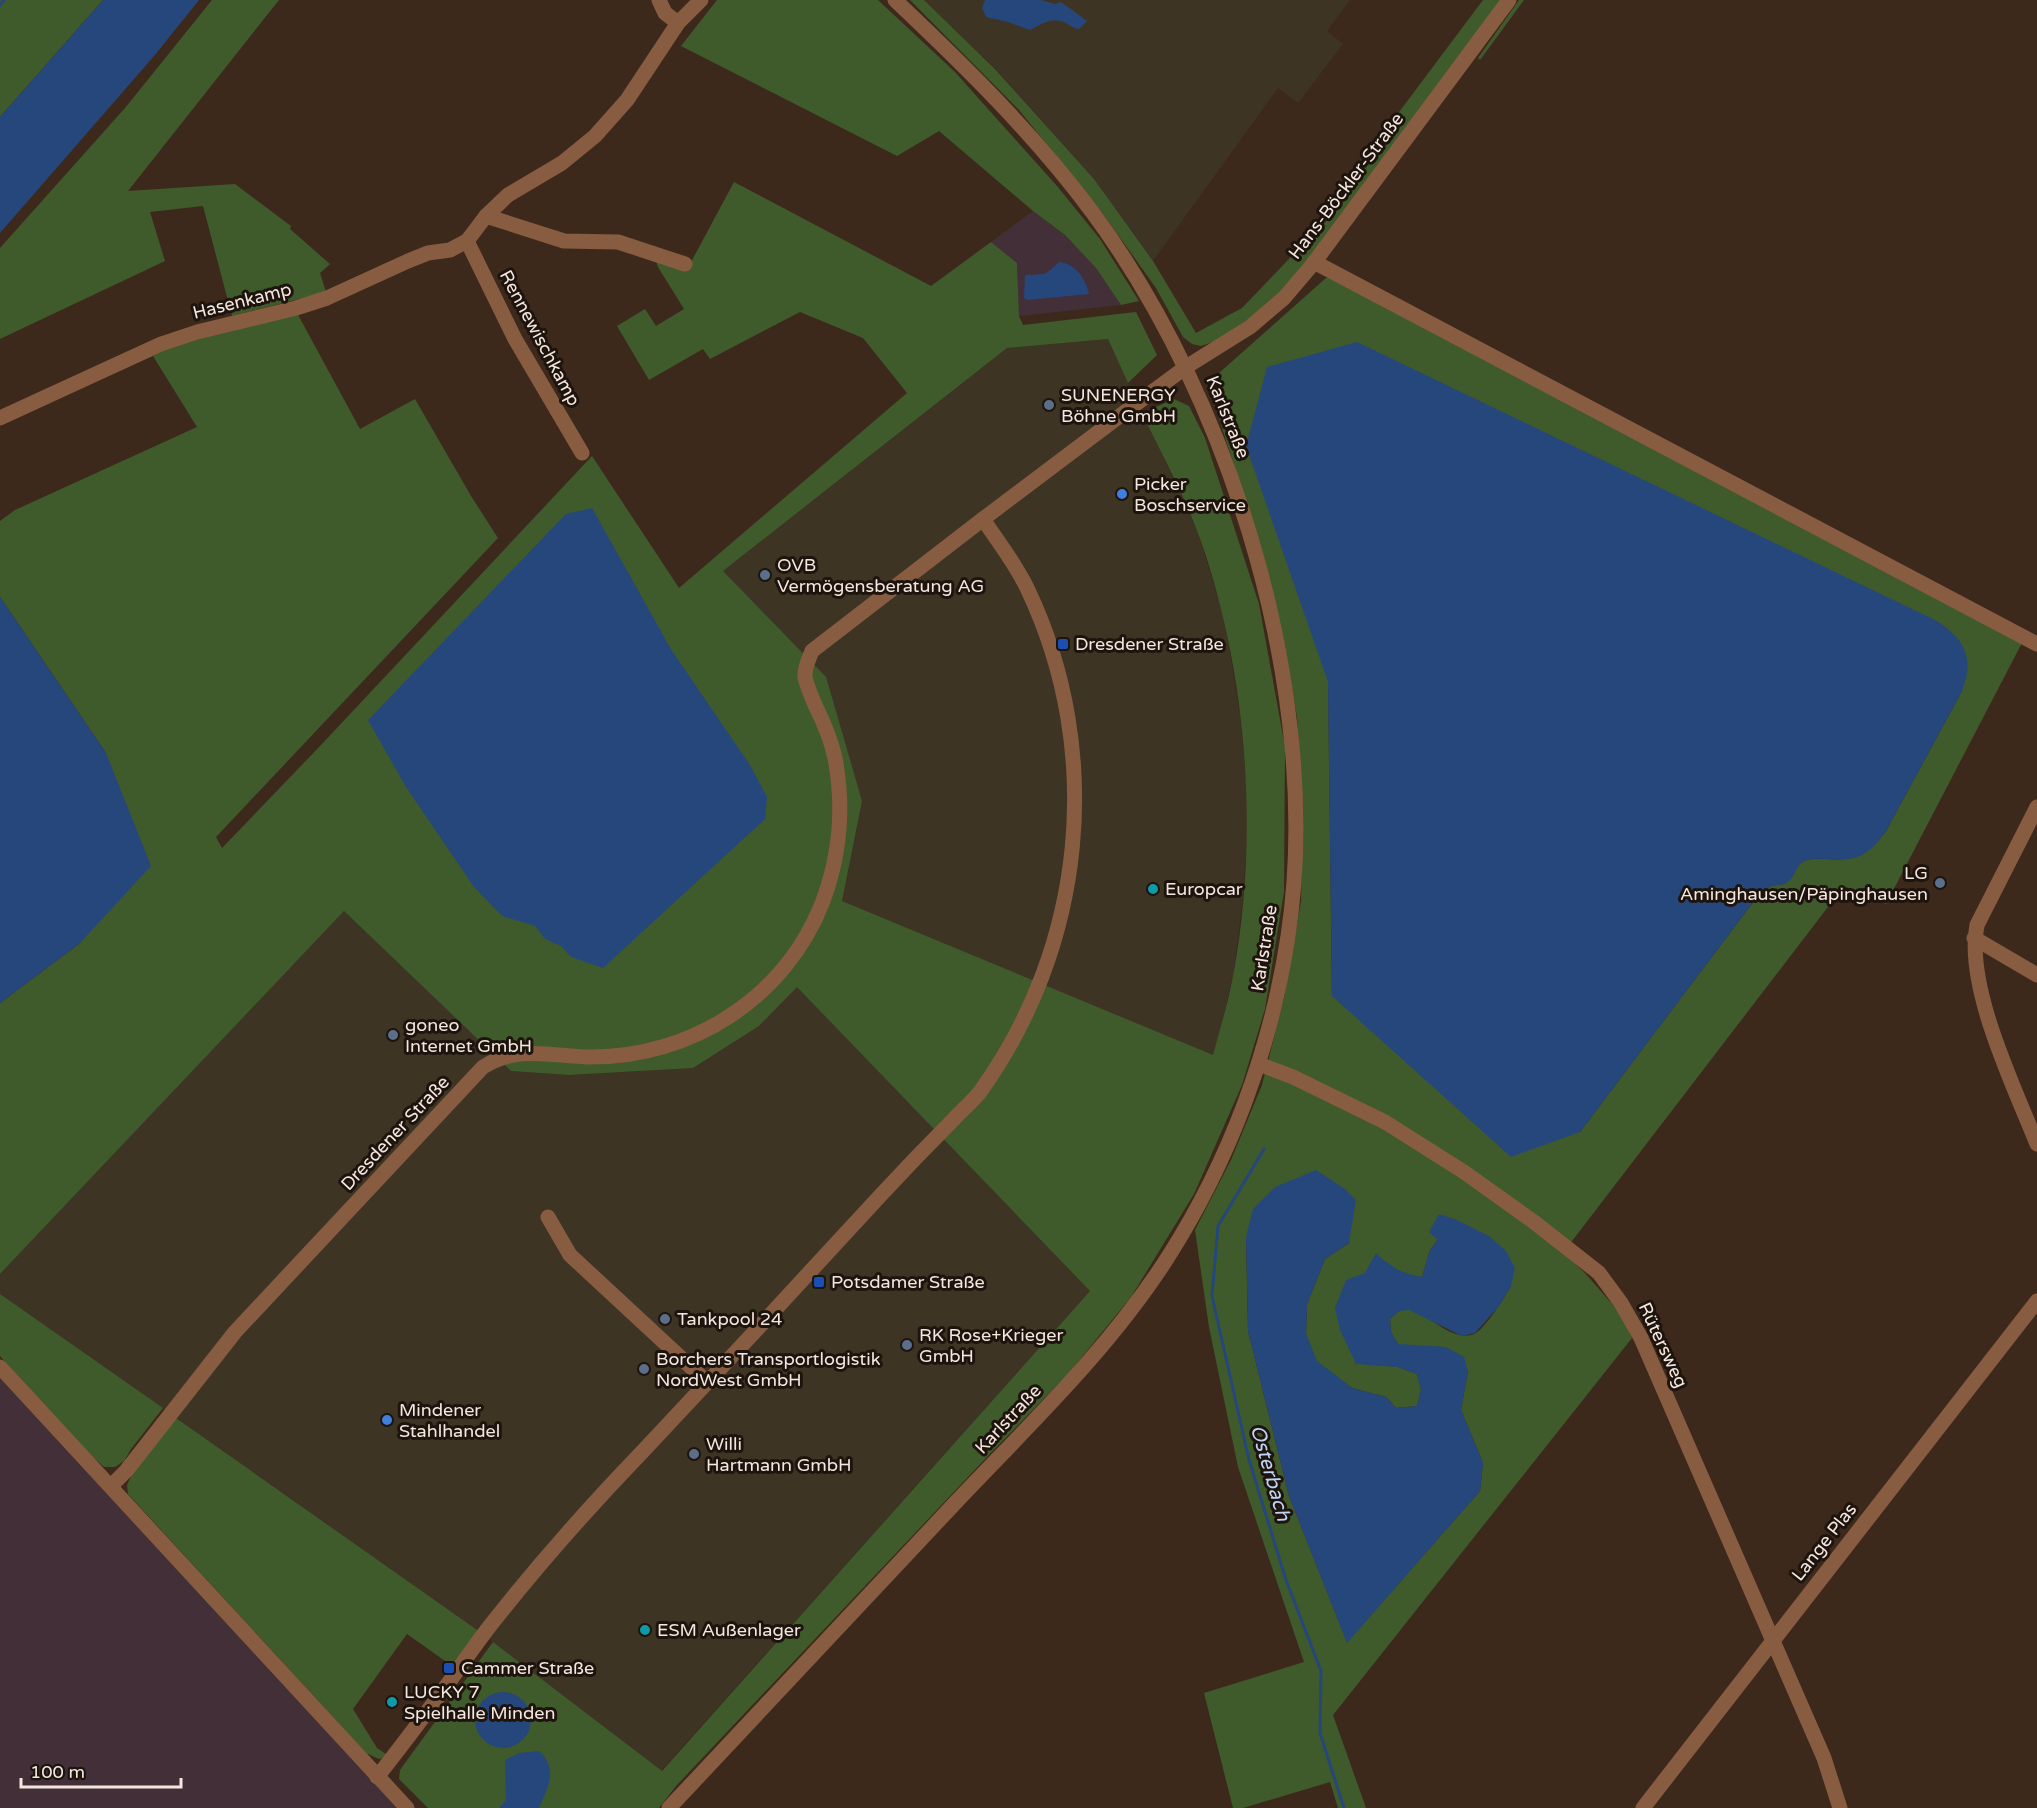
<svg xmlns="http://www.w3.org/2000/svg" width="2037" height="1808" font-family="'Varela Round',sans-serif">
<rect width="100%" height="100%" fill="#3d291c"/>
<g fill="#3e3424">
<path d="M924 0H1350L1327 31 1343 44 1298 103 1278 88 1153 261 1094 179 996 69Z"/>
<path d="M1108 339 1196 527 1225 620 1240 716 1249 807 1243 898 1233 976 1214 1056 842 901 862 801 723 571 1007 348Z"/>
<path d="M344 911 511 1071 569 1075 693 1068 759 1026 797 986 1090 1291 661 1771 480 1632 0 1294V1274Z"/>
</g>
<g fill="#422f37">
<path d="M1033 211 1065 235 1096 268 1121 305 1019 316 1017 263 991 242Z"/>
<path d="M0 1377 397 1808H0Z"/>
</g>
<g fill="#3f5b2b" fill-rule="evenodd">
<path d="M0 0H103L0 117Z"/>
<path d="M212 0H279L128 191 235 184 291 226 290 229 330 264 320 273 326 292 232 316 203 206 150 212 165 261 0 339V248L125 108Z"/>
<path d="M717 0H878L955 72 1057 186 1100 239 1139 301 1121 305 1096 268 1065 235 1033 211 939 131 897 156 681 46Z"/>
<path d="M910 0H924L995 69 1094 179 1153 261 1196 333 1242 308 1289 259 1483 0H1504L1299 272 1273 300 1222 339 1201 346 1192 344 1183 337 1156 288 1101 211 1019 110Z"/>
<path d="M1519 0H1524L1480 60 1478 58Z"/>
<path d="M734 182 931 286 991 242 1017 263 1019 316 1023 325 1136 312 1157 355 1128 383 1108 339 1007 348 723 571 826 677 862 801 842 901 1213 1055C1220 1029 1228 1003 1233 976 1260 834 1247 663 1196 528 1181 489 1160 451 1142 413L1174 399 1189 406 1205 438 1259 604 1285 747 1284 892 1265 1009 1242 1085 1194 1194 1131 1297 1068 1374 985 1459 676 1786 659 1808H428L399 1779 400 1770 493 1642 662 1771 1090 1291 797 987 759 1026 693 1068 569 1075 511 1071 344 911 0 1274V1003L80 943 106 753 0 597V521L15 510 197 427 153 356 178 343 297 313 360 429 415 399 471 496 498 538 216 837 222 848 321 745 592 456 679 588 907 393 863 338 800 312 710 359 703 349 649 380 617 326 645 309 656 326 684 309 658 267 653 252 690 264Z"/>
<path d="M1326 278H1332L2023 641 1886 904 1844 886 1569 1245 1565 1254 1584 1272 1620 1313 1632 1338 1333 1715 1366 1808H1338L1330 1782 1243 1808H1233L1204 1693 1304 1662 1238 1467 1209 1327 1195 1230 1231 1160 1262 1085 1284 998 1301 901 1303 808 1297 717 1285 646 1257 535 1209 388 1210 381ZM1328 682 1962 691 1886 831C1867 856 1857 861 1826 859 1818 859 1809 858 1802 862 1794 867 1789 877 1784 884L1771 886 1760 893 1580 1132 1332 996ZM1246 1237 1349 1243 1325 1259 1307 1304 1306 1334 1316 1361 1352 1388 1386 1397 1396 1408 1417 1406 1421 1390 1417 1374 1398 1367 1355 1363 1388 1265 1406 1275 1422 1277 1430 1250 1438 1240 1511 1286C1505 1297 1485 1329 1474 1334 1449 1344 1422 1304 1401 1310 1397 1312 1393 1316 1390 1319L1391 1332 1398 1344 1468 1371 1461 1410 1483 1463 1480 1491 1347 1642 1289 1496 1248 1331Z"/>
<path d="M0 1294 163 1408 131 1449 124 1461 115 1467H104L85 1450 0 1356Z"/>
<path d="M176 1418 480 1632 455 1668 407 1634 353 1709 377 1748 389 1756 379 1759 366 1753 128 1494 127 1485 133 1472Z"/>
</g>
<g fill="#26477c">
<path d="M103 0H199L154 56 0 233V117Z"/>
<path d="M985 0H1041L1055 4 1061 2 1087 21 1079 29C1071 28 1067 22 1060 21 1049 18 1039 26 1030 30L1008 22 986 17 982 8Z"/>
<path d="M1059 262C1075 263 1086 279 1089 294L1027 300 1024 298 1025 275C1046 274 1045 276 1059 262Z"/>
<path d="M1357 342 1935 620C1964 638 1975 657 1962 691L1886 831C1869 854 1860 861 1831 859 1823 859 1815 858 1808 860 1796 863 1797 873 1790 880 1785 886 1778 884 1772 886 1768 887 1764 891 1760 893L1580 1132 1511 1157 1332 996 1328 682 1246 446 1267 367Z"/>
<path d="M592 508 672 651 750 765 767 797 765 819 603 968 571 957 561 946 545 939 535 926 502 916 474 887 406 787 368 720 566 514Z"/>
<path d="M0 597 106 753 151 866 80 943 0 1003Z"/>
<path d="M1316 1170 1345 1189 1356 1200 1349 1243 1325 1259 1307 1304 1306 1334 1317 1361 1352 1388 1386 1397 1396 1408 1417 1406 1421 1390 1417 1374 1398 1367 1356 1364 1340 1330 1335 1308 1346 1280 1365 1273 1376 1253C1390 1267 1403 1274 1422 1277L1430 1250 1438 1240 1429 1232 1439 1214 1457 1220 1489 1236 1506 1251 1515 1268 1511 1286 1499 1306 1475 1333 1462 1336 1409 1310 1399 1311 1390 1319 1391 1332 1398 1344 1446 1347 1464 1357 1468 1371 1461 1410 1483 1463 1480 1491 1347 1643 1289 1496 1248 1331 1246 1237 1253 1209 1275 1187Z"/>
<circle cx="503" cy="1720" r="28"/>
<path d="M539 1751C559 1769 548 1787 539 1808H499L506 1800 505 1760 519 1753Z"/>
</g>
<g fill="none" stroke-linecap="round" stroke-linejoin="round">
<g stroke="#26477c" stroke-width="3">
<path d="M0 5 4 0"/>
<path d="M1264 1149 1218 1226 1212 1296 1249 1460 1286 1580 1321 1671 1320 1733 1344 1808"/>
</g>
<g stroke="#885c40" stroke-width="15">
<path d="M659 0 665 13 678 23"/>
<path d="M486 216 564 241 618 242 685 264"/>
<path d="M467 241 515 339 582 453"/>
<path d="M1314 262 2037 644"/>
<path d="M0 418 161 344 197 332 296 308 327 298 408 261 428 253 450 250 467 241 486 216 508 195 562 163 595 136 627 100 678 23 701 0"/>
<path d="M2037 807 1977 925C1965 987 2014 1086 2037 1144"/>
<path d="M1974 938 2037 975"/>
<path d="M1259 1064 1293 1077 1385 1122 1464 1172 1534 1222 1599 1273 1621 1303 1641 1338 1824 1758 1840 1808"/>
<path d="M548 1217 570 1255 707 1382"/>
<path d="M0 1367 407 1808"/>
<path d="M111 1486 126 1471 235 1332 483 1067C518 1045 550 1056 589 1057 692 1058 786 997 823 901 840 855 844 806 835 758 831 740 824 723 816 707 812 698 807 687 805 677 804 668 809 659 812 651L983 519 1121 415 1186 367 1250 327 1284 298 1313 264 1509 0"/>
<path d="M377 1777C401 1747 424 1716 447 1685 463 1663 479 1639 497 1617 543 1559 592 1504 644 1450 723 1366 801 1282 879 1197 903 1171 928 1145 953 1120 962 1110 972 1102 980 1092 1085 946 1105 753 1028 590 1016 564 998 542 983 519"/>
<path d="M669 1808C765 1705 861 1603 957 1501 1031 1423 1110 1348 1168 1257 1230 1160 1271 1049 1288 936 1324 700 1233 403 1093 213 1035 135 966 67 895 0"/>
<path d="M1643 1808 2037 1301"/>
</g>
</g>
<g fill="#5c6f8a" stroke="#1d140e" stroke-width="2">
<circle cx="1049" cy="405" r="6"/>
<circle cx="765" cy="575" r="6"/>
<circle cx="1940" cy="883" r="6"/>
<circle cx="393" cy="1035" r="6"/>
<circle cx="665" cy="1319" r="6"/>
<circle cx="907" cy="1345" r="6"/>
<circle cx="644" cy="1369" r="6"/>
<circle cx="694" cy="1454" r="6"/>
</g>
<g fill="#3f7fe0" stroke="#1d140e" stroke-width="2">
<circle cx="1122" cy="494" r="6"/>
<circle cx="387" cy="1420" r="6"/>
</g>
<g fill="#1a4fb4" stroke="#1d140e" stroke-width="2">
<rect x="1057" y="638" width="12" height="12" rx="3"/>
<rect x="813" y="1276" width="12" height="12" rx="3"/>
<rect x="443" y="1662" width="12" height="12" rx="3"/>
</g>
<g fill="#0f9aa8" stroke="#1d140e" stroke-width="2">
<circle cx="1153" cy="889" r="6"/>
<circle cx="645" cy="1630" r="6"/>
<circle cx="392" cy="1702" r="6"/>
</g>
<g text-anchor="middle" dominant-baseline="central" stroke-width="6" stroke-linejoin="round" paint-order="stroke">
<g font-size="18" fill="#f5e7df" stroke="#1d140e">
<text transform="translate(1346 186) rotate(-53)">Hans-Böckler-Straße</text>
<text transform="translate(242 301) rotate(-14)">Hasenkamp</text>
<text transform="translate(540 338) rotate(62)">Rennewischkamp</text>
<text transform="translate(1228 417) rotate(68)">Karlstraße</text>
<text transform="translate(1264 948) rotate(-81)">Karlstraße</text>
<text transform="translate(395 1133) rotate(-47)">Dresdener Straße</text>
<text transform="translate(1663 1345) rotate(65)">Rütersweg</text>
<text transform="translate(1008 1419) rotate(-47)">Karlstraße</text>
<text transform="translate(1824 1542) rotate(-52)">Lange Plas</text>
</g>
<g font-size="18" fill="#f5e7df" stroke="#1d140e" text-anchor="start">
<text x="1061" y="395">SUNENERGY<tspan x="1061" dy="21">Böhne GmbH</tspan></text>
<text x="1134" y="484">Picker<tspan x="1134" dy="21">Boschservice</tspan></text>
<text x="777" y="565">OVB<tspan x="777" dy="21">Vermögensberatung AG</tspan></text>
<text x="1075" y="644">Dresdener Straße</text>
<text x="1928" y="873" text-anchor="end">LG<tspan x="1928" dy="21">Aminghausen/Päpinghausen</tspan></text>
<text x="1165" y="889">Europcar</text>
<text x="405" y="1025">goneo<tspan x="405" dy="21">Internet GmbH</tspan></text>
<text x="831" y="1282">Potsdamer Straße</text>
<text x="677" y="1319">Tankpool 24</text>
<text x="919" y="1335">RK Rose+Krieger<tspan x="919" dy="21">GmbH</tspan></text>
<text x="656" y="1359">Borchers Transportlogistik<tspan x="656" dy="21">NordWest GmbH</tspan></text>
<text x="399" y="1410">Mindener<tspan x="399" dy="21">Stahlhandel</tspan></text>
<text x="706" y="1444">Willi<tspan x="706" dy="21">Hartmann GmbH</tspan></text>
<text x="657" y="1630">ESM Außenlager</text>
<text x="461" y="1668">Cammer Straße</text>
<text x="404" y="1692">LUCKY 7<tspan x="404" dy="21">Spielhalle Minden</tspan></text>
</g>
<g font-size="20" font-style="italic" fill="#c0d5f6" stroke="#1d140e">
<text transform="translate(1270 1473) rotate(74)">Osterbach</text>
</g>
</g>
<path d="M21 1778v9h160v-9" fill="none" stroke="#f5e7df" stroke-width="3"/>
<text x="30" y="1778" font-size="18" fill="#f5e7df" stroke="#1d140e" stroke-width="4.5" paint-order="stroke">100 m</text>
</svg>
